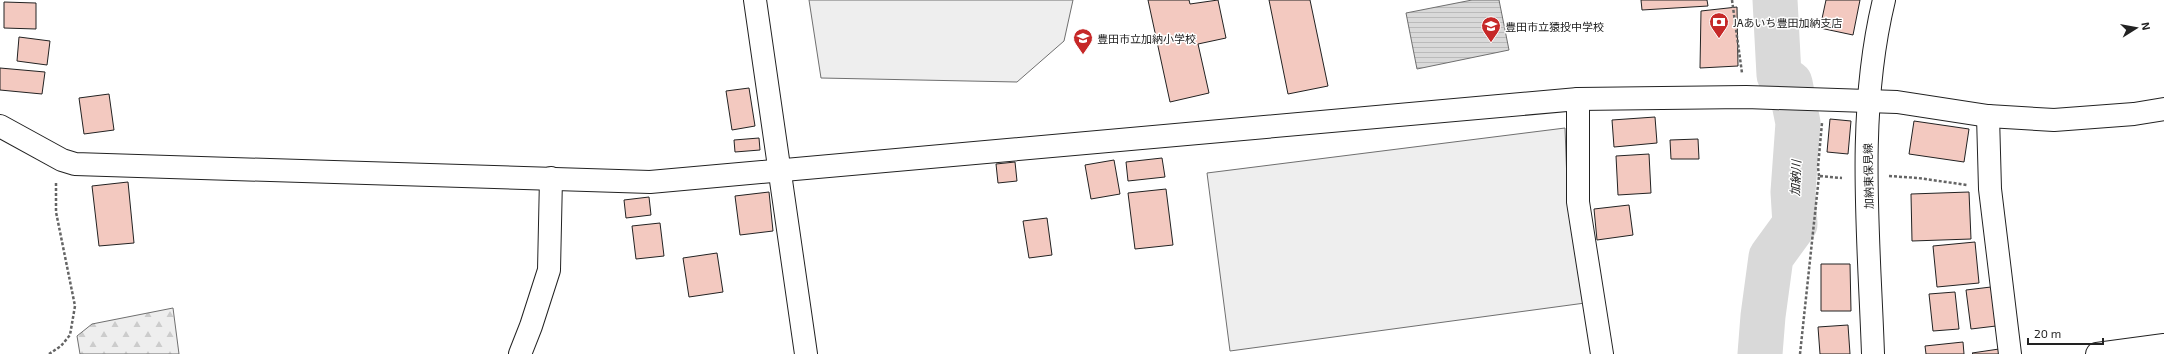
<svg xmlns="http://www.w3.org/2000/svg" width="2164" height="354" font-family="'Exo 2','Noto Sans JP',sans-serif">
<defs>
<pattern id="forest-firs" width="22" height="20" patternUnits="userSpaceOnUse"><rect width="22" height="20" fill="#eee"/><path d="M5 1l3.5 6h-7zM16 11l3.5 6h-7z" fill="#ccc"/></pattern>
<pattern id="water-rules" width="6" height="5" patternUnits="userSpaceOnUse"><rect width="6" height="5" fill="#d9d9d9"/><path d="M0 2.5h6" fill="none" stroke="#bababa"/></pattern>
</defs>
<rect width="100%" height="100%" fill="#fff"/>
<g fill="#eee" stroke="#6f6f6f">
<path d="M809 0H1073L1064 41 1017 82 821 78Z"/>
<path d="M1565 128 1568 209 1585 303 1230 351 1207 173Z"/>
</g>
<path fill="url(#forest-firs)" stroke="#6f6f6f" d="M173 308 179 354H80L77 336 92 324Z"/>
<path fill="url(#water-rules)" stroke="#6f6f6f" d="M1472 0H1499L1509 50 1417 69 1406 13Z"/>
<g fill="none" stroke-linecap="round" stroke-linejoin="round">
<path stroke="#d9d9d9" stroke-width="45" d="M1760 354 1763 316 1771 257 1795 224 1793 192 1798 123 1790 83 1779 75 1775 0"/>
</g>
<g fill="#f3c9c0" stroke="#222">
<path d="M1148 0H1189L1190 4 1218 0 1226 38 1198 44 1209 93 1170 102Z"/>
<path d="M1269 0H1310L1328 86 1288 94Z"/>
<path d="M1641 0H1707L1708 6 1642 10Z"/>
<path d="M1826 0H1860L1853 35 1820 28Z"/>
<path d="M4 2 36 3V29L4 28Z"/>
<path d="M1737 7 1738 66 1700 68 1701 11Z"/>
<path d="M19 37 50 41 47 65 17 61Z"/>
<path d="M0 68 45 72 42 94 0 90Z"/>
<path d="M749 88 755 126 732 130 726 91Z"/>
<path d="M109 94 114 130 84 134 79 98Z"/>
<path d="M1655 117 1657 143 1614 147 1612 120Z"/>
<path d="M1830 119 1851 121 1848 154 1827 152Z"/>
<path d="M1914 121 1969 129 1964 162 1909 154Z"/>
<path d="M759 138 760 150 735 152 734 140Z"/>
<path d="M1698 139 1699 159H1671L1670 140Z"/>
<path d="M1649 154 1651 193 1618 195 1616 156Z"/>
<path d="M1162 158 1165 177 1128 181 1126 162Z"/>
<path d="M1114 160 1120 194 1091 199 1085 165Z"/>
<path d="M1015 162 1017 181 998 183 996 164Z"/>
<path d="M128 182 134 243 99 246 92 186Z"/>
<path d="M1166 189 1173 245 1135 249 1128 193Z"/>
<path d="M769 192 773 231 740 235 735 196Z"/>
<path d="M1969 192 1971 239 1912 241 1911 194Z"/>
<path d="M649 197 651 215 626 218 624 200Z"/>
<path d="M1629 205 1633 235 1597 240 1594 209Z"/>
<path d="M1047 218 1052 255 1029 258 1023 221Z"/>
<path d="M660 223 664 256 636 259 632 226Z"/>
<path d="M1975 242 1979 283 1937 287 1933 246Z"/>
<path d="M717 253 723 292 689 297 683 258Z"/>
<path d="M1821 264H1850L1851 311H1821Z"/>
<path d="M1991 287 1996 326 1971 329 1966 290Z"/>
<path d="M1955 292 1959 329 1933 331 1929 294Z"/>
<path d="M1848 325 1850 354H1820L1818 327Z"/>
<path d="M1963 342 1964 354H1926L1925 346Z"/>
<path d="M1999 349V354H1973L1972 353Z"/>
</g>
<g fill="none" stroke-linecap="round" stroke-linejoin="round">
<g stroke="#222" stroke-width="24">
<g id="minor">
<path d="M755 0 806 354"/>
<path d="M1578 99V202L1602 354"/>
<path d="M1988 116 1990 189 2010 354"/>
<path d="M0 126 62 160 75 164 650 182 1578 99 1746 97 1897 102 1988 116 2054 120 2134 114 2164 109"/>
<path d="M520 354 531 326 549 270 551 178"/>
<path d="M2097 354 2164 345"/>
</g>
</g>
<g stroke="#222" stroke-width="24">
<path id="major" d="M1873 354C1869 237 1856 115 1884 0"/>
</g>
<g stroke="#646464" stroke-width="2.5" stroke-dasharray="3 2" stroke-linecap="butt">
<path d="M1732 0 1742 73"/>
<path d="M1819 176 1818 167 1822 123"/>
<path d="M1889 176 1918 178 1967 185"/>
<path d="M49 354 61 346 70 335 75 306 56 212V183"/>
<path d="M1800 354 1819 176 1842 178"/>
</g>
<use href="#minor" stroke="#fff" stroke-width="22"/>
<use href="#major" stroke="#fff" stroke-width="22"/>
</g>
<defs>
<g id="bank-pin" transform="scale(1)"><path d="M0 17L-7.5 6A9.5 9.5 0 1 1 7.5 6Z" fill="#c62828" stroke="#fff"/><path d="M-6-4H6V4H-6ZM0-2.3a2.3 2.3 0 1 0 0 4.6a2.3 2.3 0 1 0 0-4.6Z" fill="#fff"/></g>
<g id="school-pin" transform="scale(1)"><path d="M0 17L-7.5 6A9.5 9.5 0 1 1 7.5 6Z" fill="#c62828" stroke="#fff"/><path d="M0-5L7-2L0 1L-7-2ZM-4 1L0 2.5L4 1V4Q0 6-4 4Z" fill="#fff"/></g>
</defs>
<g fill-rule="evenodd">
<use href="#bank-pin" x="1719" y="22"/>
<use href="#school-pin" x="1491" y="26"/>
<use href="#school-pin" x="1083" y="38"/>
</g>
<g text-anchor="middle" dominant-baseline="central" stroke-width="3" stroke-linejoin="round" paint-order="stroke">
<g font-size="11" fill="#222" stroke="#fff" text-anchor="start">
<text x="1733" y="22">JAあいち豊田加納支店</text>
<text x="1505" y="26">豊田市立猿投中学校</text>
<text x="1097" y="38">豊田市立加納小学校</text>
</g>
<g font-size="11" fill="#222" stroke="#fff">
<text transform="translate(1868 176) rotate(-91)">加納東保見線</text>
</g>
<g font-size="12" font-style="italic" fill="#222" stroke="#fff">
<text transform="translate(1795 178) rotate(-88)">加納川</text>
</g>
</g>
<g transform="translate(2136 28) rotate(79)" stroke="#ffffff" stroke-width="3" paint-order="stroke">
<path d="M0-3L7 15L0 10L-7 15Z" fill="#222222"/>
<text y="-6" font-size="11" font-weight="bold" text-anchor="middle" fill="#222222">N</text>
</g>
<path d="M2028 338v6h75v-6" fill="none" stroke="#222222" stroke-width="2"/>
<text x="2034" y="338" font-size="12" fill="#222222" stroke="#ffffff" stroke-width="3" paint-order="stroke">20 m</text>
</svg>
